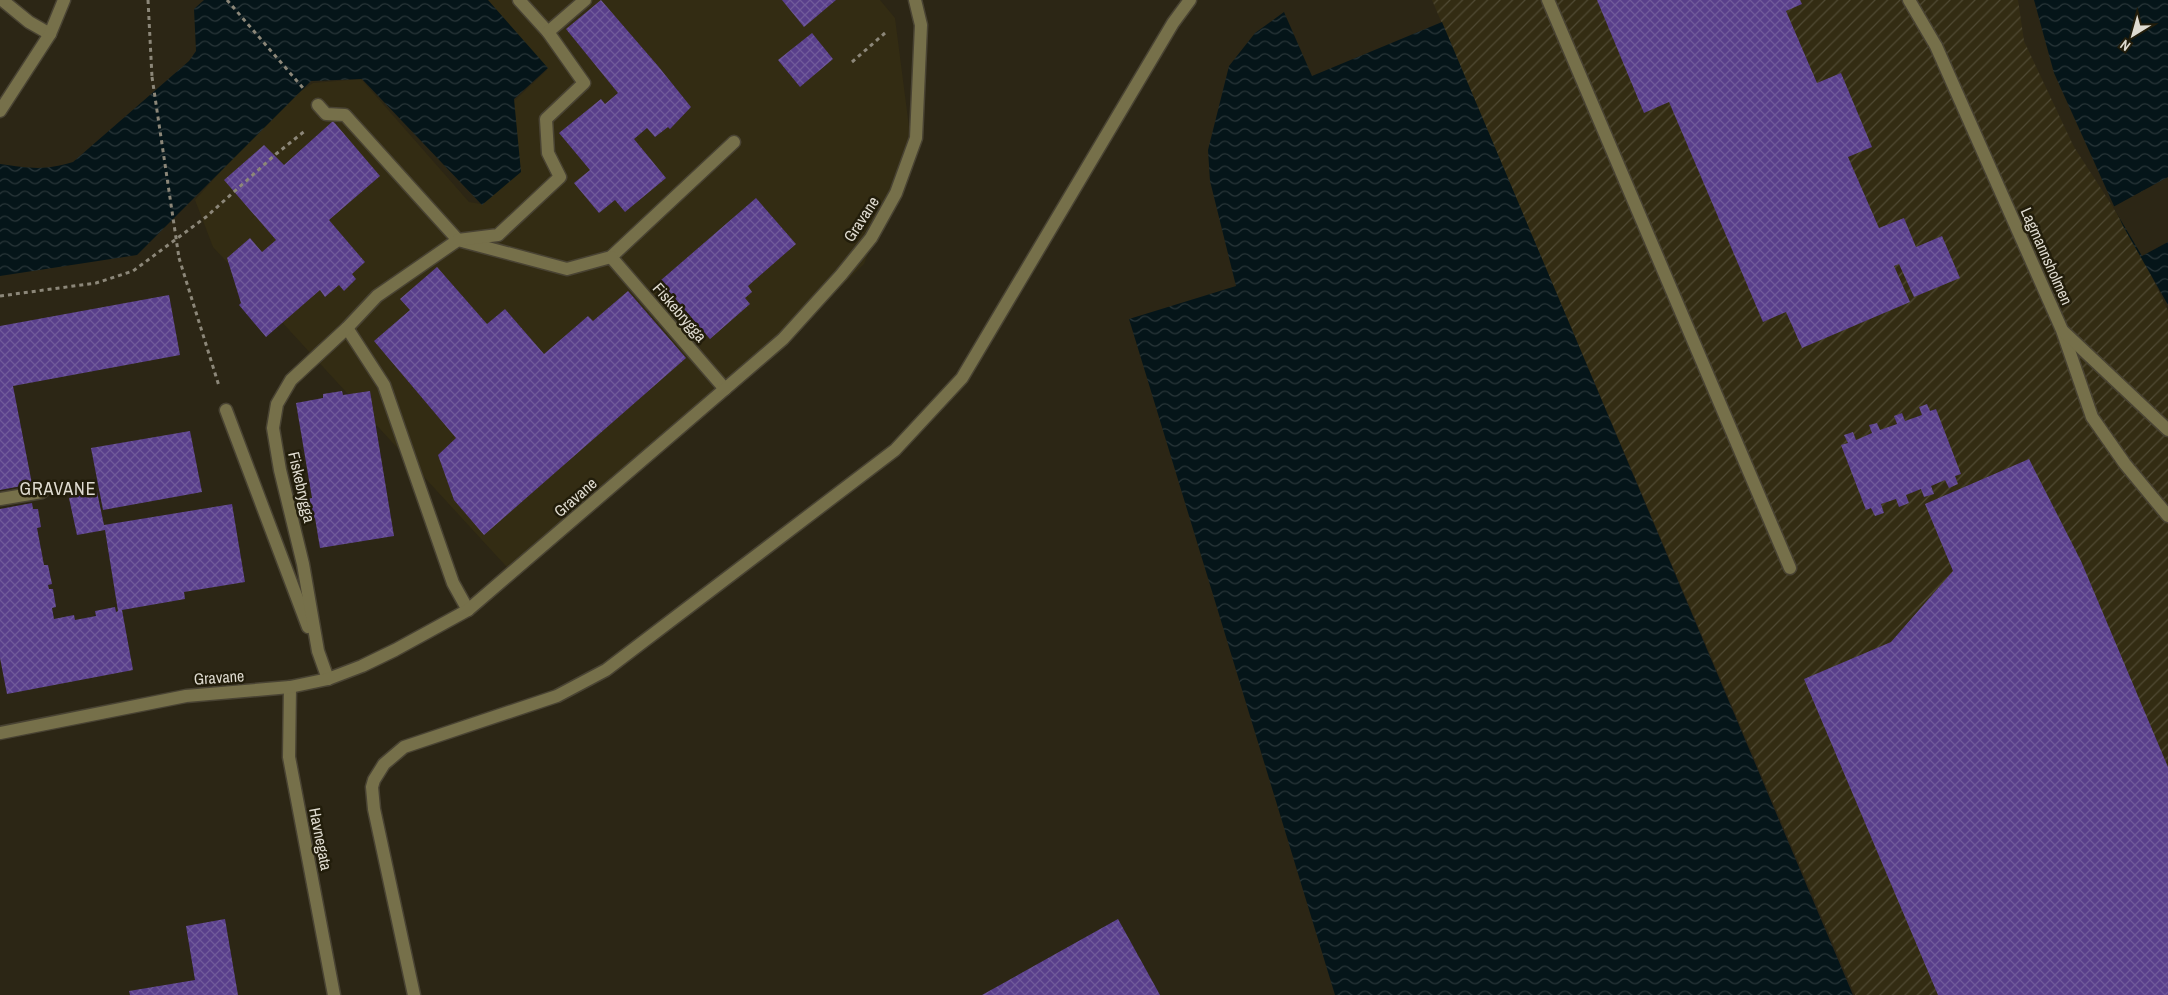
<svg xmlns="http://www.w3.org/2000/svg" width="2168" height="995" font-family="'Archivo Narrow',sans-serif">
<defs>
<pattern id="industrial-furrows" width="10" height="10" patternUnits="userSpaceOnUse" patternTransform="scale(1.25)"><rect width="10" height="10" fill="#332c13"/><path d="M-1 1l2-2M0 10L10 0M9 11l2-2" fill="none" stroke="#504a34"/></pattern>
<pattern id="water-waves" width="16" height="10" patternUnits="userSpaceOnUse" patternTransform="scale(1.25)"><rect width="16" height="10" fill="#051519"/><path d="M0 5q4-4 8 0t8 0" fill="none" stroke="#293639"/></pattern>
<pattern id="building-cross-hatch" width="8" height="8" patternUnits="userSpaceOnUse" patternTransform="scale(1.25)"><rect width="8" height="8" fill="#593f8b"/><path d="M0 0l8 8M0 8l8-8" fill="none" stroke="#705a9a"/></pattern>
</defs>
<rect width="100%" height="100%" fill="#2c2615"/>
<path fill="#332c13" d="M488 0H880L895 18 911 142 864 264 792 334 515 576 213 247 195 200 280 105 313 83 361 79 469 202 481 204 521 171 509 158 514 101 547 70Z"/>
<path fill="url(#industrial-furrows)" d="M1432 0H2018L2024 41 2074 147 2113 207 2142 256 2168 311V995H1855Z"/>
<g fill="url(#water-waves)">
<path d="M204 0H488L548 68 514 99 521 172 482 205 362 79 311 81 137 255 0 276V164C30 168 43 171 73 162L189 61 196 51 194 9Z"/>
<path d="M2034 0H2168V305L2123 226 2054 73Z"/>
<path d="M1284 12 1312 76 1442 22 1853 995H1335L1129 319 1236 286 1210 181 1208 150 1229 66 1255 33Z"/>
</g>
<path fill="#2c2615" d="M2168 177V242L2142 256 2113 207Z"/>
<g fill="url(#building-cross-hatch)">
<path d="M601 0 658 66 691 107 670 129 668 127 655 137 647 128 634 139 666 178 625 212 615 200 599 213 574 183 590 170 559 133 601 99 605 104 618 93 566 29Z"/>
<path d="M782 0H836L804 27Z"/>
<path d="M1597 0H1800L1802 4 1786 11 1817 83 1841 73 1872 147 1848 157 1879 228 1904 218 1916 247 1942 236 1960 278 1914 297 1899 264 1894 266 1910 302 1802 348 1786 312 1763 322 1669 102 1644 113Z"/>
<path d="M812 33 833 59 800 87 778 60Z"/>
<path d="M333 121 380 176 329 220 365 262 352 274 356 279 344 291 339 285 325 297 320 290 266 337 239 305 241 303 227 258 250 238 262 252 276 240 224 180 264 145 284 165Z"/>
<path d="M756 198 796 244 748 286 752 292 745 298 750 304 710 339 660 281Z"/>
<path d="M437 267 487 324 505 309 544 354 588 316 593 321 628 291 686 358 484 535 454 500 438 455 456 438 374 341 410 310 400 299Z"/>
<path d="M169 295 180 355 13 386 32 484 0 490V326Z"/>
<path d="M342 391 343 395 370 391 394 536 320 548 315 518 301 520 298 500 312 498 296 403 323 398V394Z"/>
<path d="M1927 404 1930 411 1936 409 1961 474 1955 476 1958 484 1949 488 1945 480 1931 486 1934 494 1924 497 1921 489 1906 495 1909 503 1899 507 1896 499 1881 504 1884 513 1875 516 1871 508 1866 510 1841 445 1848 443 1844 435 1853 432 1856 440 1872 433 1869 425 1877 423 1880 430 1897 424 1894 416 1902 413 1905 421 1922 415 1919 407Z"/>
<path d="M190 431 202 492 103 510 91 448Z"/>
<path d="M2029 459 2081 561 2168 767V995H1938L1804 679 1891 642 1953 571 1925 504Z"/>
<path d="M97 492 104 525 232 504 245 582 184 592 185 599 122 610 133 670 7 694 0 658V509L32 503 33 509H38L41 527 37 528 44 565H48L52 584 48 585 49 589H53L56 607 52 608 54 619 74 615 75 620 96 616 95 611 115 607 116 612 118 611 105 530 77 535 69 498Z"/>
<path d="M225 919 238 995H130L129 991 195 980 186 926Z"/>
<path d="M1118 919 1160 995H982Z"/>
</g>
<g fill="none" stroke-linecap="round" stroke-linejoin="round">
<g stroke="#494333" stroke-width="15">
<g id="minor">
<path d="M2 0 29 22 50 34"/>
<path d="M519 0 548 32"/>
<path d="M1548 0 1790 568"/>
<path d="M1909 0 1936 46 2062 330 2092 417 2125 464 2168 516"/>
<path d="M318 105 326 114 345 115 458 240 567 269 611 257 734 142"/>
<path d="M0 111 50 34 64 0"/>
<path d="M611 257 725 389"/>
<path d="M347 328 384 385 453 583 468 610"/>
<path d="M2064 332 2168 430"/>
<path d="M226 410 308 627"/>
<path d="M0 499 42 492"/>
<path d="M328 679 318 651 303 564 280 470 273 428 277 404 291 380 347 328 377 296 458 240 498 235 560 177 548 153 546 119 584 83 548 32 585 0"/>
<path d="M290 687 289 757 334 995"/>
<path d="M0 733 186 696 290 687 328 679 362 666 395 650 468 610 783 339 841 275 871 238 896 193 916 138 921 25 915 0"/>
<path d="M414 995 374 809 372 787 374 780 384 764 404 747 557 696 606 670 895 450 962 378 1173 23 1190 0"/>
</g>
</g>
<g stroke="#8c8779" stroke-width="3" stroke-dasharray="4 4" stroke-linecap="butt">
<path d="M148 0 152 77"/>
<path d="M227 0 303 88"/>
<path d="M852 62 885 33"/>
<path d="M179 258 219 386"/>
<path d="M0 296 96 283 133 271 206 217 276 154 306 130"/>
</g>
<use href="#minor" stroke="#76704a" stroke-width="12"/>
<path stroke="#8c8779" stroke-width="3" stroke-dasharray="4 4" stroke-linecap="butt" d="M152 77 179 258"/>
</g>
<g text-anchor="middle" dominant-baseline="central" stroke-width="5" stroke-linejoin="round" paint-order="stroke">
<g font-size="16" fill="#dfdbd0" stroke="#221d0b">
<text transform="translate(861 219) rotate(-57)">Gravane</text>
<text transform="translate(2047 256) rotate(66)">Lagmannsholmen</text>
<text transform="translate(680 312) rotate(49)">Fiskebrygga</text>
<text transform="translate(302 487) rotate(77)">Fiskebrygga</text>
<text transform="translate(575 497) rotate(-41)">Gravane</text>
<text transform="translate(219 677) rotate(-4)">Gravane</text>
<text transform="translate(321 839) rotate(79)">Havnegata</text>
</g>
<g font-size="18" letter-spacing="1" fill="#dfdbd0" stroke="#221d0b">
<text x="58" y="488">GRAVANE</text>
</g>
</g>
<g transform="translate(2133 35) rotate(217)" stroke="#221d0b" stroke-width="4" paint-order="stroke">
<path d="M0-4L9 19L0 12L-9 19Z" fill="#dfdbd0"/>
<text y="-8" font-size="14" font-weight="bold" text-anchor="middle" fill="#dfdbd0">N</text>
</g>
</svg>
